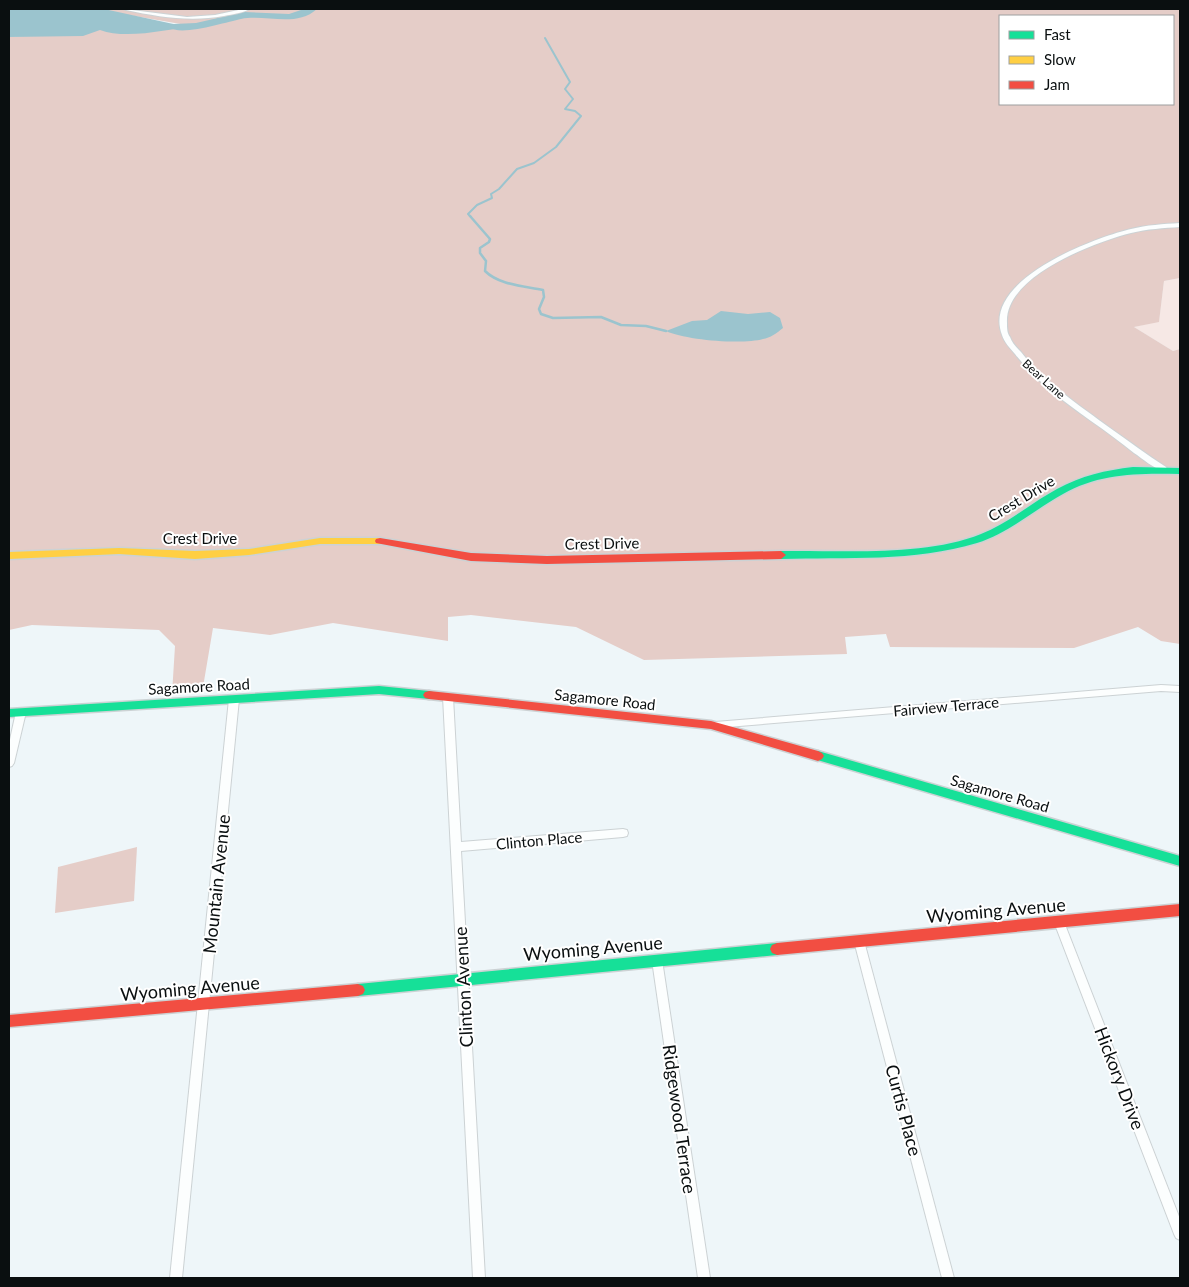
<svg xmlns="http://www.w3.org/2000/svg" width="1189" height="1287" font-family="Lato,sans-serif">
<rect width="100%" height="100%" fill="#eef6f9"/>
<path fill="#f6e8e5" d="M1180 278V349L1173 351 1134 327 1159 321 1164 281Z"/>
<g fill="#e5cdc8" fill-rule="evenodd">
<path d="M94 9H1180V278L1164 281 1159 322 1134 327 1173 351 1180 349V644L1161 641 1138 627 1074 648 890 647 886 634 845 637 847 654 644 660 576 627 471 615 448 617V641L333 623 270 635 213 628 202 693 172 694 175 646 159 630 32 625 9 630V37L100 30 192 26ZM1000 16H1173V104H1000Z"/>
<path d="M137 847 134 901 55 913 58 867Z"/>
</g>
<g fill="#9bc4ce">
<path d="M9 9H104L178 25 196 26C168 29 127 40 100 30L83 36 9 37Z"/>
<path d="M721 311 748 314 770 312 780 318 783 328C777 333 770 338 763 339 742 345 685 340 666 331L692 321 707 320Z"/>
</g>
<g fill="none" stroke-linecap="round" stroke-linejoin="round">
<path stroke="#9bc4ce" stroke-width="2" d="M471 217 468 214 477 205 492 198 491 194 499 189 517 169 534 163 556 147 581 116 575 111 565 109 573 99 565 89 570 82 545 38"/>
<path stroke="#9bc4ce" stroke-width="2.5" d="M470 216 490 239 489 242 480 248V253L486 261 485 271C499 285 524 286 543 290L544 297 539 309 541 314 553 318 601 317 621 325 646 326 666 331"/>
<path fill="#9bc4ce" fill-rule="evenodd" d="M304 9H317C296 28 266 14 241 19 226 22 180 37 169 27L174 24 196 23 244 12 289 14Z"/>
<g stroke="#ccd2d4" stroke-width="2">
<g id="street">
<path d="M124 9 187 17 215 15 243 9H250C243 13 233 14 224 16 190 22 159 17 126 10Z"/>
<path d="M1180 223V227C1164 228 1147 229 1131 233 1095 242 1004 276 1007 323 1007 328 1007 333 1010 337 1012 343 1017 348 1021 352 1045 383 1079 405 1110 428 1129 441 1147 455 1166 467L1167 469 1163 471C1153 468 1143 459 1134 453 1120 442 1106 431 1091 421 1063 401 1036 381 1015 354 1010 348 1004 342 1002 335 981 280 1093 238 1131 229 1147 225 1163 224 1180 223Z"/>
<path d="M1161 685 1180 686V692L1161 691 715 728 712 727 710 725 712 723 715 722Z"/>
<path d="M448 694 451 695 453 697 461 842 623 829 627 830 628 833 627 836 623 837 461 851 485 1278H473L443 697 445 695Z"/>
<path d="M234 696 237 697 239 699 182 1278H170L229 699 231 697Z"/>
<path d="M21 709 24 710 26 712 14 763 12 766 9 767V744L16 712 18 710Z"/>
<path d="M1059 918 1063 919 1064 922 1180 1219V1240L1176 1238 1174 1234 1054 922 1055 919Z"/>
<path d="M859 936 863 938 864 941 954 1278H942L854 941 855 938Z"/>
<path d="M657 955 661 957 662 960 710 1278H698L652 960 653 957Z"/>
</g>
</g>
<g stroke="#ccd2d4" stroke-width="3">
<g id="fast">
<path d="M1133 467 1180 468V474C1139 473 1099 473 1063 494 1034 510 1009 533 977 543 914 562 846 557 781 559L776 555 781 551C843 550 924 557 981 534 1009 523 1031 503 1057 489 1081 476 1106 470 1133 467Z"/>
<path d="M379 686 429 691 433 692 435 695 433 698 429 699 379 694 9 717V709Z"/>
<path d="M818 751 1180 856V866L814 759 812 756 814 753Z"/>
<path d="M777 943 782 945 784 949 782 953 777 955 358 996 353 994 351 990 353 986 358 984Z"/>
</g>
</g>
<g stroke="#ccd2d4" stroke-width="3">
<path id="slow" d="M320 538H380L385 541 380 544H320L249 555 195 559 119 554 9 559V552L119 548 195 551 249 549Z"/>
</g>
<g stroke="#ccd2d4" stroke-width="3">
<g id="jam">
<path d="M380 538 471 553 547 556 781 551 786 555 781 559 547 564 471 561 376 543 375 541 376 539Z"/>
<path d="M429 691 711 721 818 751 822 753 824 756 822 759 818 761 711 729 429 699 425 698 423 695 425 692Z"/>
<path d="M1180 904V916L777 955 772 953 770 949 772 945 777 943Z"/>
<path d="M358 984 363 986 365 990 363 994 358 996 9 1027V1015Z"/>
</g>
</g>
<use href="#street" fill="#fcfefe" fill-rule="evenodd"/>
<use href="#fast" fill="#16e098" fill-rule="evenodd"/>
<use href="#slow" fill="#ffcf43" fill-rule="evenodd"/>
<use href="#jam" fill="#f24e42" fill-rule="evenodd"/>
</g>
<g text-anchor="middle" dominant-baseline="central" stroke-width="4" stroke-linejoin="round" paint-order="stroke">
<g font-size="12" fill="#0a0f10" stroke="#fff">
<text transform="translate(1044 379) rotate(42)">Bear Lane</text>
</g>
<g font-size="15" fill="#0a0f10" stroke="#fff">
<text transform="translate(1021 498) rotate(-31)">Crest Drive</text>
<text x="200" y="538">Crest Drive</text>
<text transform="translate(602 543) rotate(-1)">Crest Drive</text>
<text transform="translate(199 686) rotate(-3)">Sagamore Road</text>
<text transform="translate(605 699) rotate(6)">Sagamore Road</text>
<text transform="translate(946 706) rotate(-5)">Fairview Terrace</text>
<text transform="translate(1000 793) rotate(16)">Sagamore Road</text>
<text transform="translate(539 840) rotate(-5)">Clinton Place</text>
</g>
<g font-size="18" fill="#0a0f10" stroke="#fff">
<text transform="translate(216 884) rotate(-84)">Mountain Avenue</text>
<text transform="translate(996 910) rotate(-5)">Wyoming Avenue</text>
<text transform="translate(593 948) rotate(-5)">Wyoming Avenue</text>
<text transform="translate(463 987) rotate(-93)">Clinton Avenue</text>
<text transform="translate(190 988) rotate(-5)">Wyoming Avenue</text>
<text transform="translate(1120 1078) rotate(69)">Hickory Drive</text>
<text transform="translate(904 1110) rotate(75)">Curtis Place</text>
<text transform="translate(680 1119) rotate(82)">Ridgewood Terrace</text>
</g>
</g>
<rect width="1189" height="1287" fill="none" stroke="#0a0f10" stroke-width="20"/>
<rect x="999" y="15" width="175" height="90" fill="#ffffff" stroke="#9d9f9f"/>
<rect x="1009" y="31" width="25" height="8" fill="#16e098" stroke="#9d9f9f"/>
<text x="1044" y="40" font-size="15" fill="#0a0f10">Fast</text>
<rect x="1009" y="56" width="25" height="8" fill="#ffcf43" stroke="#9d9f9f"/>
<text x="1044" y="65" font-size="15" fill="#0a0f10">Slow</text>
<rect x="1009" y="81" width="25" height="8" fill="#f24e42" stroke="#9d9f9f"/>
<text x="1044" y="90" font-size="15" fill="#0a0f10">Jam</text>
</svg>
